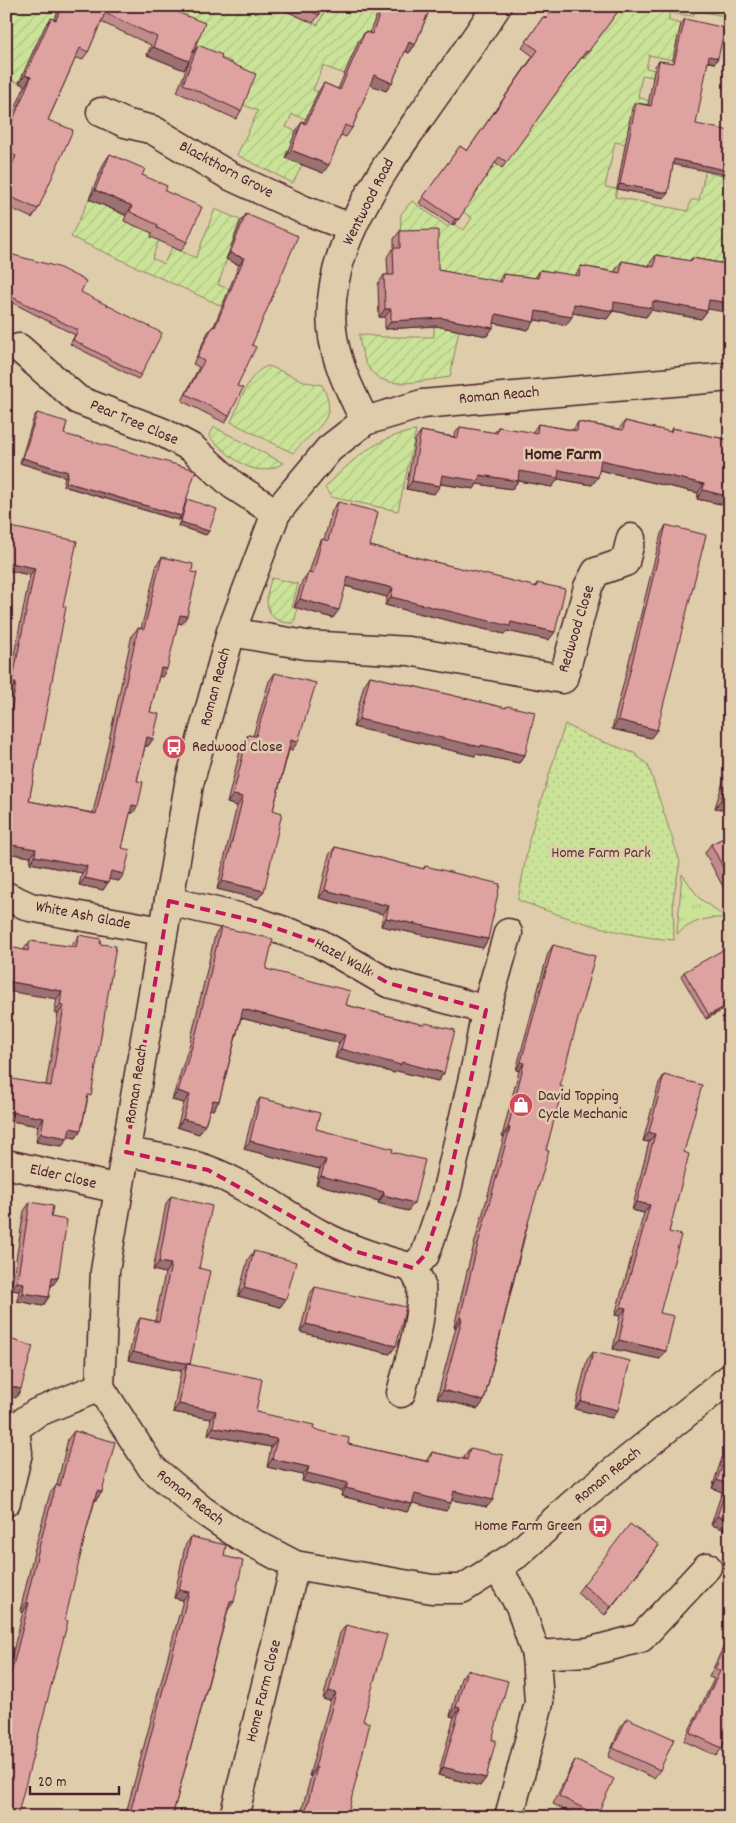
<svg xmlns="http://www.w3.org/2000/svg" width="736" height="1823" font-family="Dekko,sans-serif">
<defs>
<pattern id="grass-tufts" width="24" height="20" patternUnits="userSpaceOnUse" patternTransform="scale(1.25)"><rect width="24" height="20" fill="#cbe399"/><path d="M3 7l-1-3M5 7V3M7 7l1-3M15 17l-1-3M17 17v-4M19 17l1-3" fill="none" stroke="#b0c284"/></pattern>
<pattern id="park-dots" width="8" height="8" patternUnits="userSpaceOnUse" patternTransform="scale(1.25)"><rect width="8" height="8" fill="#cbe399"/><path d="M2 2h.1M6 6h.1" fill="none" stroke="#b0c284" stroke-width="1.8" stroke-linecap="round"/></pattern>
<pattern id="garden-furrows" width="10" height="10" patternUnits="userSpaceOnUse" patternTransform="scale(1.25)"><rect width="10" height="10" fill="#cbe399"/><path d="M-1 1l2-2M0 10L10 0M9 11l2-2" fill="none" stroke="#b0c284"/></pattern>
</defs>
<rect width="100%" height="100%" fill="#deccaa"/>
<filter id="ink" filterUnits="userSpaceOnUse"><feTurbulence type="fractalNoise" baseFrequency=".02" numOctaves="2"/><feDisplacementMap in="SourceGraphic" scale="10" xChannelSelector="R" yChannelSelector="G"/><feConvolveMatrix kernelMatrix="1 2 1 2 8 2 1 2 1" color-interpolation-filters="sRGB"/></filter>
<g filter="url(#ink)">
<path fill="url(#grass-tufts)" stroke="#8a8162" d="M682 874 699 898 726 918C706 917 692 921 677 934Z"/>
<path fill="url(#park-dots)" stroke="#8a8162" d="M565 724 590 737 634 753 648 765 680 862 673 899 674 940C620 936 568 919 518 900L530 836Z"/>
<g fill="url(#garden-furrows)" stroke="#8a8162">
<path d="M17 6H60L50 29 36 44 19 83 6 78V21Z"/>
<path d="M163 6H267L278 13 281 9 318 25 327 6H381L368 36 359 40 345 74 323 66 313 90 318 92 306 119 292 114 286 127 296 131 285 158 302 165 293 183 237 155 258 111 242 104 229 73 232 62 193 47 162 17Z"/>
<path d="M601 6H730V17L695 10 693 16 669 13V21L681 24 673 60 649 55 646 68 655 70 653 77 642 75 638 97 649 101V105L634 102 626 144 615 142 605 187 617 189 615 197 688 211 691 200H699L707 164H711L709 173 730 178V261L718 283 650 263 648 275 614 281 575 274 573 285 466 292 450 377C404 383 365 398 359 334L381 337H434V309L400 239 401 214 412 201 448 227 452 223 464 230 472 218 462 211 495 162 503 167 579 56 584 59 591 50 589 47Z"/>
<path d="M89 199C115 210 139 221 159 240L152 258 164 264 172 247 196 258 215 209 240 220 218 285 230 289 222 306 71 237Z"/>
<path d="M269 366 306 382 322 385C342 421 312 429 293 453L231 422C239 406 248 370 269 366Z"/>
<path d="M214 427 283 463C253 482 231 456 209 437Z"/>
<path d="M416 431 398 511 331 497 325 488C349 462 379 435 416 431Z"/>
<path d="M272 578 298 584 292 607 297 610 294 623C264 624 263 599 272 578Z"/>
</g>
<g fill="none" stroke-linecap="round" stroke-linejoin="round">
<g stroke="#4a1f2b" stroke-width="31">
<g id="minor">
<path d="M101 112 125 123 153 130 230 176 304 210 352 228"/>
<path d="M19 348 78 400 162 432 192 448 233 485 276 513"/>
<path d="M730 377 422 404 365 421 329 449 276 513 231 632 189 784 105 1271 100 1387 152 1468 202 1510 240 1536 295 1565 432 1589H462L516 1555 574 1503 730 1378"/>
<path d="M365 421C351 392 335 362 332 329 324 245 387 165 432 100 454 69 476 38 497 6"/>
<path d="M231 632 306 645 409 651 563 679 588 587 596 572 625 562 631 538"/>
<path d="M6 896 30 907 162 931"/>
<path d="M169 901 255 921 319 943 388 983 486 1010"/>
<path d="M126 1152C153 1157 182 1160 208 1170 249 1185 283 1214 320 1234 350 1250 381 1259 413 1268"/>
<path d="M6 1164 119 1189"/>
<path d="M401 1393C409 1362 424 1317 421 1286 420 1280 415 1274 413 1268L425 1255 446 1194 477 1060 486 1010 508 933"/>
<path d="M6 1429 15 1428 36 1413 100 1387"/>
<path d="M6 1502 18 1453 15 1428"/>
<path d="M497 1567 520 1606 536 1655 539 1703 509 1817"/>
<path d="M536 1655 588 1652 641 1638 707 1567"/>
<path d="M234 1817 295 1565"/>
</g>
</g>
<use href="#minor" stroke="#deccaa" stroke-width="28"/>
</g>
<g fill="#bf8c8a" stroke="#4a1f2b">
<path d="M61 6H164L193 53 198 45 221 59 241 111 236 119 177 92 189 62 184 70 147 55 151 45 101 22 88 52 82 60 76 57 48 120 38 209 32 218 6 206V174L11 164 6 162V129L25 86 19 83 45 26 51 18 54 19Z"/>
<path d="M275 6H322L319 15 313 23Z"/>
<path d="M381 6H437L433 12 429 11 415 45 409 53 405 51 392 83 386 91 370 84 352 128 346 137 341 135 323 173 285 158 296 131 302 122 304 123 318 92 324 83 338 89 359 40 365 32 369 33Z"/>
<path d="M619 10 583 58 582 57 502 168 495 163 455 224 451 225 419 203 460 146 467 151 533 56 522 48 543 17 546 18Z"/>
<path d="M685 19 715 63 708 62 673 164 668 193 664 198 617 189 632 108 636 103 648 105 655 66 659 61 672 63 681 24Z"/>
<path d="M110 154 165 191 187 242 181 251 151 237 152 233 124 221 126 215 89 199 104 163Z"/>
<path d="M246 214 252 345 237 386 229 416 225 423 182 401 199 367 193 364 208 332 213 326H214L239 265 226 259 241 221Z"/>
<path d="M400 231 438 270 498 282 503 274 535 278 540 270 575 276 581 266 615 272 616 269 622 261 650 266V263L656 255 689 261 692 258 721 263 722 260 727 252H730L707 311 701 319 651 310 646 317 613 311 607 319 572 313 566 325 535 320 534 322 528 330 494 323 487 336 436 326 385 329V317H379L378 284 384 275H388L387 257 393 248H394V239Z"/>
<path d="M6 253 81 292 141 375 138 379 70 344 75 335 11 302Z"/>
<path d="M37 413 64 434 186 500 209 531 206 535 178 526 181 517 178 520 63 486 65 477 20 463 34 417Z"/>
<path d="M625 421 670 432 672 428 730 440V506L697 499 698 493 599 470 598 477 592 485 558 479 552 487 518 481 512 489 477 484 474 489 440 484 434 494 406 489 415 440 421 431 454 437V435L460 427 494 433 498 427 532 433 538 424 573 430 578 422 619 429Z"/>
<path d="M338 502 370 546 535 587 537 583 549 640 507 631 504 634 385 605 387 597 345 586 333 618 294 607 302 581 308 573H309L317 548 322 539 324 540 332 510Z"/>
<path d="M666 525 651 738 612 729 661 534Z"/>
<path d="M6 526 63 606 29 801 93 813 132 635 138 628 141 629 157 564 162 557 182 624 178 623 162 677 159 676 150 712 153 739 148 746H145L137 781 133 813H130L122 848 119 881 109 879 103 890 79 885 82 873 30 863 31 857 6 853V717L11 691 7 690 30 575 6 570Z"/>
<path d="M275 673 292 750H289L273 810 258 899 217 889 237 806 227 803 242 743 248 735 253 736 269 681Z"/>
<path d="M370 676 505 708 507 706 525 755 519 763 476 754 475 756 353 727 364 685Z"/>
<path d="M730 759V812L715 808Z"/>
<path d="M730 835V895L728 896 705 853 711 844Z"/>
<path d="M335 847 423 869 425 866 488 939 483 948 381 926 383 914 319 898 329 855Z"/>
<path d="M221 927 266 969 346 1005 423 1025 425 1023 444 1073 438 1081 397 1071 395 1073 335 1058 339 1043 241 1018 219 1101 213 1110 210 1109 199 1134 177 1127 184 1103 172 1100 190 1043 215 935Z"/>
<path d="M79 935 100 944 87 1102 81 1130 76 1138 68 1137 62 1146 36 1142 38 1126 6 1120V1079L46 1085 58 1014 54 1013 57 999 24 949 30 941 72 947 73 944Z"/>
<path d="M553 945 560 1086 546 1150 484 1401 478 1409 437 1398 456 1327H454L469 1263 504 1137 502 1136 519 1071 516 1070 548 953Z"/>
<path d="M684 972 730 1006 706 1019 681 976Z"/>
<path d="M664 1075 684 1152 669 1232 660 1313V1359L613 1349 620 1316 615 1315 644 1213 632 1210 649 1142 643 1141 659 1083Z"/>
<path d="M260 1098 316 1129 392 1152 408 1211 378 1203 379 1201 316 1184 320 1169 244 1149 255 1106Z"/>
<path d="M171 1196 199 1268 190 1365 256 1412 313 1429 348 1444 426 1461 432 1452 464 1459V1456L470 1448 487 1507 452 1500 446 1511 413 1503 407 1512 341 1496 342 1491 302 1481 303 1475 267 1467 271 1447 208 1435 211 1419 173 1412 181 1371 128 1360 135 1327 140 1318 155 1321 165 1273 153 1270 166 1204Z"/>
<path d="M30 1202 51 1217 58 1278 52 1286H51L43 1306 17 1301 19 1291 11 1290 24 1211Z"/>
<path d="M254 1251 286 1299 280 1307 238 1296 248 1259Z"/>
<path d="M315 1287 390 1354 300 1332 309 1295Z"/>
<path d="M593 1352 612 1418 575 1409 587 1360Z"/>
<path d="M74 1431 102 1492 96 1500H95L6 1817V1679L23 1612 20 1611 35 1548 50 1493 57 1485 68 1439Z"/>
<path d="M728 1450H730V1531L711 1525 722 1492 712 1488 722 1458Z"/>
<path d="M191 1537 224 1556 228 1610 172 1817H125L183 1600 174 1598 185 1546Z"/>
<path d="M653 1554 605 1615 577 1593 583 1585Z"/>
<path d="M346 1625 363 1721 347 1817H300L311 1776H309L330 1701 323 1699 340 1633Z"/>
<path d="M730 1633V1731L722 1748 716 1756 684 1741 714 1679 709 1677Z"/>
<path d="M467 1670 486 1778 480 1786 438 1775 454 1717 450 1716 461 1678Z"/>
<path d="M627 1718 660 1770 654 1778 608 1757 621 1726Z"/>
<path d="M575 1760 597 1815 596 1817H579L553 1804 570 1769Z"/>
</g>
<g fill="#9b7271" stroke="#4a1f2b">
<path d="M430 6H437L433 12 427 10Z"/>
<path d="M409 42 415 45 409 53 403 50Z"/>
<path d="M153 47 189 61 184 70 147 55Z"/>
<path d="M709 56 718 58 715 63 706 61Z"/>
<path d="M25 75 31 77 25 86 19 83Z"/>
<path d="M374 75 392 83 386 91 368 84Z"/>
<path d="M291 150 329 165 323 173 285 158Z"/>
<path d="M674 159 730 171V176L671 164Z"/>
<path d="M620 184 668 193 664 198 617 189Z"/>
<path d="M95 190 132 206 126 215 89 199Z"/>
<path d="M455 219H459L455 224 451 225Z"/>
<path d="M230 253 244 258 239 265 226 259Z"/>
<path d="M709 300 730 303V313L703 308Z"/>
<path d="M653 301 707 311 701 319 651 310 646 317 608 310 614 302Z"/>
<path d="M574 304 613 311 607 319 568 312Z"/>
<path d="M385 309H391L385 317H379Z"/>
<path d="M536 311 572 317 566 325 530 319Z"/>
<path d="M496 314 534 322 528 330 490 322Z"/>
<path d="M442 318 493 328 487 336 436 326 385 329 391 321Z"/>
<path d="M23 458 68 472 65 477 20 463Z"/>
<path d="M601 460 704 484 698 493 595 469Z"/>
<path d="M559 470 598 477 592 485 558 479 552 487 514 480 519 471Z"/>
<path d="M442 475H480L518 481 512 489 477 484 474 489 436 483Z"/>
<path d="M412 481 440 486 434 494 406 489Z"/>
<path d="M66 482 181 516 178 520 63 486Z"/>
<path d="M703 490 730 497V506L697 499Z"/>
<path d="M181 522 209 531 206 535 178 526Z"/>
<path d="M6 562 35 568 30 575 6 570Z"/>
<path d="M348 577 393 588 387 597 342 585Z"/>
<path d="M391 597 511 622 555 632 549 640 507 631 504 634 385 605Z"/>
<path d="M300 599 339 610 333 618 294 607Z"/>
<path d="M180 615 187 616 182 624 175 622Z"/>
<path d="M161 668 167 669 162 677 156 676Z"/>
<path d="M12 683H16L11 691 7 690Z"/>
<path d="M359 719 481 745 525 755 519 763 476 754 475 756 353 727Z"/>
<path d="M618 720 657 730 651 738 612 729Z"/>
<path d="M147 737 153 739 148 746 142 745Z"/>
<path d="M291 740 298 742 292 750 285 749Z"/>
<path d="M233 795 243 797 237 806 227 803Z"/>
<path d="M721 800 730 802V812L715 808Z"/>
<path d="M132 805 138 806 133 813 127 812Z"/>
<path d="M6 844 36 849 31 857 6 853Z"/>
<path d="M35 856 87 866 82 873 30 863Z"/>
<path d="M111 871 124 874 119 881 106 879Z"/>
<path d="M85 878 108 883 103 890 79 885Z"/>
<path d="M222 881 264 891 258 899 217 889Z"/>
<path d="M325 890 389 906 383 914 319 898Z"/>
<path d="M386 918 488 939 483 948 381 926Z"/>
<path d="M6 981 62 991 57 999 6 991Z"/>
<path d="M730 1004V1006L706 1019 709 1015Z"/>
<path d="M60 1005 64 1006 58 1014 54 1013Z"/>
<path d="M243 1009 345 1035 339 1043 237 1017Z"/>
<path d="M341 1049 402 1062 444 1073 438 1081 397 1071 395 1073 335 1058Z"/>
<path d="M521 1062 524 1063 519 1071 516 1070Z"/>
<path d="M178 1091 190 1095 184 1103 172 1100Z"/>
<path d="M213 1100 219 1101 213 1110 207 1108Z"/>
<path d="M6 1111 44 1118 38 1126 6 1120Z"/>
<path d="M183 1119 205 1125 199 1134 177 1127Z"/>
<path d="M70 1128 81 1130 76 1138 64 1136Z"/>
<path d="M508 1128H510L504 1137 502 1136Z"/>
<path d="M649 1132 655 1134 649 1142 643 1141Z"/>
<path d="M41 1133 68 1138 62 1146 36 1142Z"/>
<path d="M250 1141 326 1160 320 1169 244 1149Z"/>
<path d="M321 1176 384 1192 379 1201 316 1184Z"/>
<path d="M384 1195 414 1203 408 1211 378 1203Z"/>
<path d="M637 1202 650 1205 644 1213 632 1210Z"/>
<path d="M159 1262 171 1264 165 1273 153 1270Z"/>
<path d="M52 1277 58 1278 52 1286 46 1285Z"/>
<path d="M17 1282 24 1283 19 1291 11 1290Z"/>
<path d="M244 1288 286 1299 280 1307 238 1296Z"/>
<path d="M23 1293 49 1297 43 1306 17 1301Z"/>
<path d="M621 1307 626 1308 620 1316 615 1315Z"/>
<path d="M460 1318 462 1319 456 1327H454Z"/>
<path d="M306 1324 396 1346 390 1354 300 1332Z"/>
<path d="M619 1340 666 1351 660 1359 613 1349Z"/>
<path d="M133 1352 190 1364 185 1371 187 1364 181 1371 128 1360Z"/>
<path d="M6 1385 21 1389 16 1398 6 1395Z"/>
<path d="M443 1390 484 1401 478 1409 437 1398Z"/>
<path d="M581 1401 618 1410 612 1418 575 1409Z"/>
<path d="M179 1404 216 1411 211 1419 173 1412Z"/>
<path d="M213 1427 277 1439 271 1447 208 1435Z"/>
<path d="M272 1459 309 1467 303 1475 267 1467Z"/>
<path d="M307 1473 348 1483 342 1491 302 1481Z"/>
<path d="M717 1480 728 1484 722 1492 712 1488Z"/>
<path d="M346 1488 412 1504 407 1512 341 1496Z"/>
<path d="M97 1491 102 1492 96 1500 92 1499Z"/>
<path d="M454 1491 493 1500 487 1507 448 1499Z"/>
<path d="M415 1494 451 1503 446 1511 409 1502Z"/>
<path d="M717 1516 730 1521V1531L711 1525Z"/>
<path d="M659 1545 653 1554 605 1615 611 1607Z"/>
<path d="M179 1590 189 1592 183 1600 174 1598Z"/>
<path d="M230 1601 234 1602 228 1610 224 1609Z"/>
<path d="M26 1602 29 1603 23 1612 20 1611Z"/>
<path d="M329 1691 336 1693 330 1701 323 1699Z"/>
<path d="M456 1707 460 1708 454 1717 450 1716Z"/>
<path d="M315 1767 317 1768 311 1776H309Z"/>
<path d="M443 1767 486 1778 480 1786 438 1775Z"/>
</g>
<g fill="#dea3a1" stroke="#4a1f2b">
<path d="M62 6H164V7L205 23 189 61 153 47 157 37 105 13 88 52 80 48 48 120 73 130 38 209 6 195V178L16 156 6 151V143L10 135 7 134 31 77 25 75 51 18 56 20Z"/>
<path d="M299 6H322L319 15Z"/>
<path d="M383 6H431L415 45 409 42 392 83 374 75 352 128 345 125 329 165 291 150 302 122 306 124 324 83 340 90 365 32 372 34Z"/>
<path d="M555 6H614L619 10 588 52 586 51 507 162 499 157 459 219H455L423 197 460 146 467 151 538 50 526 42 543 17 546 19Z"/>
<path d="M685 19 725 28 718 58 709 56 696 124 730 131V171L674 159 668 193 620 184 636 103 651 106 659 61 674 63Z"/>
<path d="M198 45 222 55 221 59 256 74 241 111 183 84Z"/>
<path d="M110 154 145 169 142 175 167 186 165 191 202 207 187 242 157 228 158 225 130 212 132 206 95 190Z"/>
<path d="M246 214 298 236 252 345 256 347 237 386 243 388 229 416 186 394 204 361 197 357 213 326 215 327 244 258 230 253Z"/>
<path d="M438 230V270L502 282 503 274 538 278 540 270 579 276 581 266 620 273 622 261 654 267 656 255 691 261 692 258 725 264 727 252H730V303L709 300 707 311 653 301 652 308 614 302 613 311 574 304 572 317 536 311 534 322 496 314 493 328 442 318 391 321V309H385L384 275H394L393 248H400V231Z"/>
<path d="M6 253 58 267 86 281 81 292 162 333 141 375 73 340 78 330 12 297 9 310H6Z"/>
<path d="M37 413 67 422 64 434 196 470 181 516 66 482 68 472 23 458Z"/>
<path d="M625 421 671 432 672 428 730 440V497L703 490 704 484 601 460 598 477 559 470 558 478 519 471 518 481 480 475 479 481 442 475 440 486 412 481 421 431 458 438 460 427 497 433 498 427 537 433 538 424 577 431 578 422 623 430Z"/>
<path d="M187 499 217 509 209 531 181 522Z"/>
<path d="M338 502 378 512 370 546 537 587V583L565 589 555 632 511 622 510 626 391 597 393 588 348 577 339 610 300 599 308 573 313 574 322 539 328 541Z"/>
<path d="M666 525 706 535 657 730 618 720Z"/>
<path d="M6 526 77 541 63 606 66 607 29 801 96 814 138 628 144 629 162 557 193 564 192 572 197 573 187 616 180 615 167 669 161 668 150 712 159 714 153 739 147 737 137 781 143 782 138 806 132 805 122 848 130 850 124 874 111 871 108 883 85 878 87 866 35 856 36 849 6 844V739L16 683H12L35 568 6 562Z"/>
<path d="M275 673 316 683 298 742 291 740 273 810 282 813 264 891 222 881 243 797 233 795 248 735 256 736Z"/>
<path d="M370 676 506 708 507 706 535 712 525 755 481 745V747L359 719Z"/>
<path d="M730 770V802L721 800Z"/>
<path d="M730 835V881L711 844Z"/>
<path d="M335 847 424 869 425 866 500 884 488 939 386 918 389 906 325 890Z"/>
<path d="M221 927 273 939 266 969 350 991 346 1005 424 1025 425 1023 455 1030 444 1073 402 1062 401 1065 341 1049 345 1035 243 1009 219 1101 213 1100 205 1125 183 1119 190 1095 178 1091 196 1034Z"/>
<path d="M79 935 101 939 100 944 116 946 91 1096 88 1095 81 1130 70 1128 68 1138 41 1133 44 1118 6 1111 7 1078 51 1086 64 1006 60 1005 62 991 6 981V946L28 951 30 941 76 947Z"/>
<path d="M553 945 595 956 560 1086 563 1087 546 1150 549 1151 523 1240 484 1401 443 1390 462 1319 460 1318 475 1255 510 1128H508L524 1063 521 1062Z"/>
<path d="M730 946V1004L709 1015 684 972Z"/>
<path d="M6 1059 9 1060 6 1074Z"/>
<path d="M664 1075 702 1085 684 1152 689 1154 669 1232 681 1235 660 1313 674 1316 666 1351 619 1340 626 1308 621 1307 650 1205 637 1202 655 1134 649 1132Z"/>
<path d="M260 1098 320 1113 316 1129 393 1149 392 1152 425 1160 414 1203 384 1195V1192L321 1176 326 1160 250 1141Z"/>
<path d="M171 1196 212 1206 199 1268 210 1271 190 1364 133 1352 140 1318 159 1322 171 1264 159 1262Z"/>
<path d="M30 1202 53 1206 51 1217 67 1220 58 1278 52 1277 49 1297 23 1293 24 1283 17 1282Z"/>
<path d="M254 1251 296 1262 286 1299 244 1288Z"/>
<path d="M315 1287 406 1307 396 1346 306 1324Z"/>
<path d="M6 1338 33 1346 21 1389 6 1385Z"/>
<path d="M593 1352 630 1361 618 1410 581 1401Z"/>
<path d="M187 1364 262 1379 256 1412 314 1425 313 1429 349 1438 348 1444 429 1462 432 1452 467 1460 470 1448 503 1455 493 1500 454 1491 451 1503 415 1494 412 1504 346 1488 348 1483 307 1473 309 1467 272 1459 277 1439 213 1427 216 1411 179 1404Z"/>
<path d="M74 1431 115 1442 102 1492 97 1491 88 1524 65 1620 68 1621 17 1817H6V1693L29 1603 26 1602 41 1540 56 1485 60 1486Z"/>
<path d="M728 1450H730V1521L717 1516 728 1484 717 1480Z"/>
<path d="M630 1524 659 1545 611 1607 583 1585Z"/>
<path d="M191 1537 226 1545 224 1556 243 1561 234 1602 230 1601 172 1817H129L189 1592 179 1590Z"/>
<path d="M346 1625 387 1635 363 1721 370 1723 347 1817H304L317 1768 315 1767 336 1693 329 1691Z"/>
<path d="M730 1637V1731L722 1748 690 1733 720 1671 715 1669Z"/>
<path d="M467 1670 508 1681 492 1740H496L486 1778 443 1767 460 1708 456 1707Z"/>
<path d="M627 1718 674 1739 660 1770 613 1748Z"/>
<path d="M575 1760 614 1779 597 1815 559 1796Z"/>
<path d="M432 1812 448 1817H430Z"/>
</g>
</g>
<path fill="none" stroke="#c2185b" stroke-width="4" stroke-dasharray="10 6" stroke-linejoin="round" d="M169 901 255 921 319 943 388 983 486 1010 446 1194 425 1255 413 1268 354 1251 208 1170 126 1152Z"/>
<defs>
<g id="bus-disc" transform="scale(1.25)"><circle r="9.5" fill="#d1495b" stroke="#deccaa"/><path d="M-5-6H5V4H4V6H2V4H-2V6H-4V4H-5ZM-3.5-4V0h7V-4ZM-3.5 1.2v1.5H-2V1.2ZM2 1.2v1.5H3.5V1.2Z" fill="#fff"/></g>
<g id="shop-disc" transform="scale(1.25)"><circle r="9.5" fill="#d1495b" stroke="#deccaa"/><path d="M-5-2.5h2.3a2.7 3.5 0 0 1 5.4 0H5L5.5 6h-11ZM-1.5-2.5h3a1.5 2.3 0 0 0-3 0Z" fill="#fff"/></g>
</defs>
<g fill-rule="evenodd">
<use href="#bus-disc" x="174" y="747"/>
<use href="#shop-disc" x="521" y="1105"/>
<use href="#bus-disc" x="600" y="1526"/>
</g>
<g text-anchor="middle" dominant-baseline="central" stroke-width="5" stroke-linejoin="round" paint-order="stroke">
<g font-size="16" fill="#4a1f2b" stroke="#deccaa">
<text transform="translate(226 170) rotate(28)">Blackthorn Grove</text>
<text transform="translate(369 202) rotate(-63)">Wentwood Road</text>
<text transform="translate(499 396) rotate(-5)">Roman Reach</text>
<text transform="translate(134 423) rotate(23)">Pear Tree Close</text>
<text transform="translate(577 629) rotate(-73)">Redwood Close</text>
<text transform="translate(216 687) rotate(-75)">Roman Reach</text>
<text transform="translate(83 916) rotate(11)">White Ash Glade</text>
<text transform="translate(343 958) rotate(29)">Hazel Walk</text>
<text transform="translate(137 1084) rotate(-81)">Roman Reach</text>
<text transform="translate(63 1177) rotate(13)">Elder Close</text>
<text transform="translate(608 1476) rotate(-39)">Roman Reach</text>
<text transform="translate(190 1498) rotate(38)">Roman Reach</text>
<text transform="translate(264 1691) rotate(-76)">Home Farm Close</text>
</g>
<g font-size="16" fill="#4a1f2b" stroke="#deccaa" text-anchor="start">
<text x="192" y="747">Redwood Close</text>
<text x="538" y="1096">David Topping<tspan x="538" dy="18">Cycle Mechanic</tspan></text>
<text x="582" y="1526" text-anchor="end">Home Farm Green</text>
</g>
<g font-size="16" fill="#573336" stroke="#deccaa">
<text x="601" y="853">Home Farm Park</text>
</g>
<g font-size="18" font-weight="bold" fill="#4a1f2b" stroke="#deccaa">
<text x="563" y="455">Home Farm</text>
</g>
</g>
<rect width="736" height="1823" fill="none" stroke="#deccaa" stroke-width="25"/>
<rect x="12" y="12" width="711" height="1798" fill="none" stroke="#4a1f2b" stroke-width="2" filter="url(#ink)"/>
<path d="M30 1786v8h89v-8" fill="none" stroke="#4a1f2b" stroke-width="2.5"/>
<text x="38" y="1786" font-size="15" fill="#4a1f2b" stroke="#deccaa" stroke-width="4" paint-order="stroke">20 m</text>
</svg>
